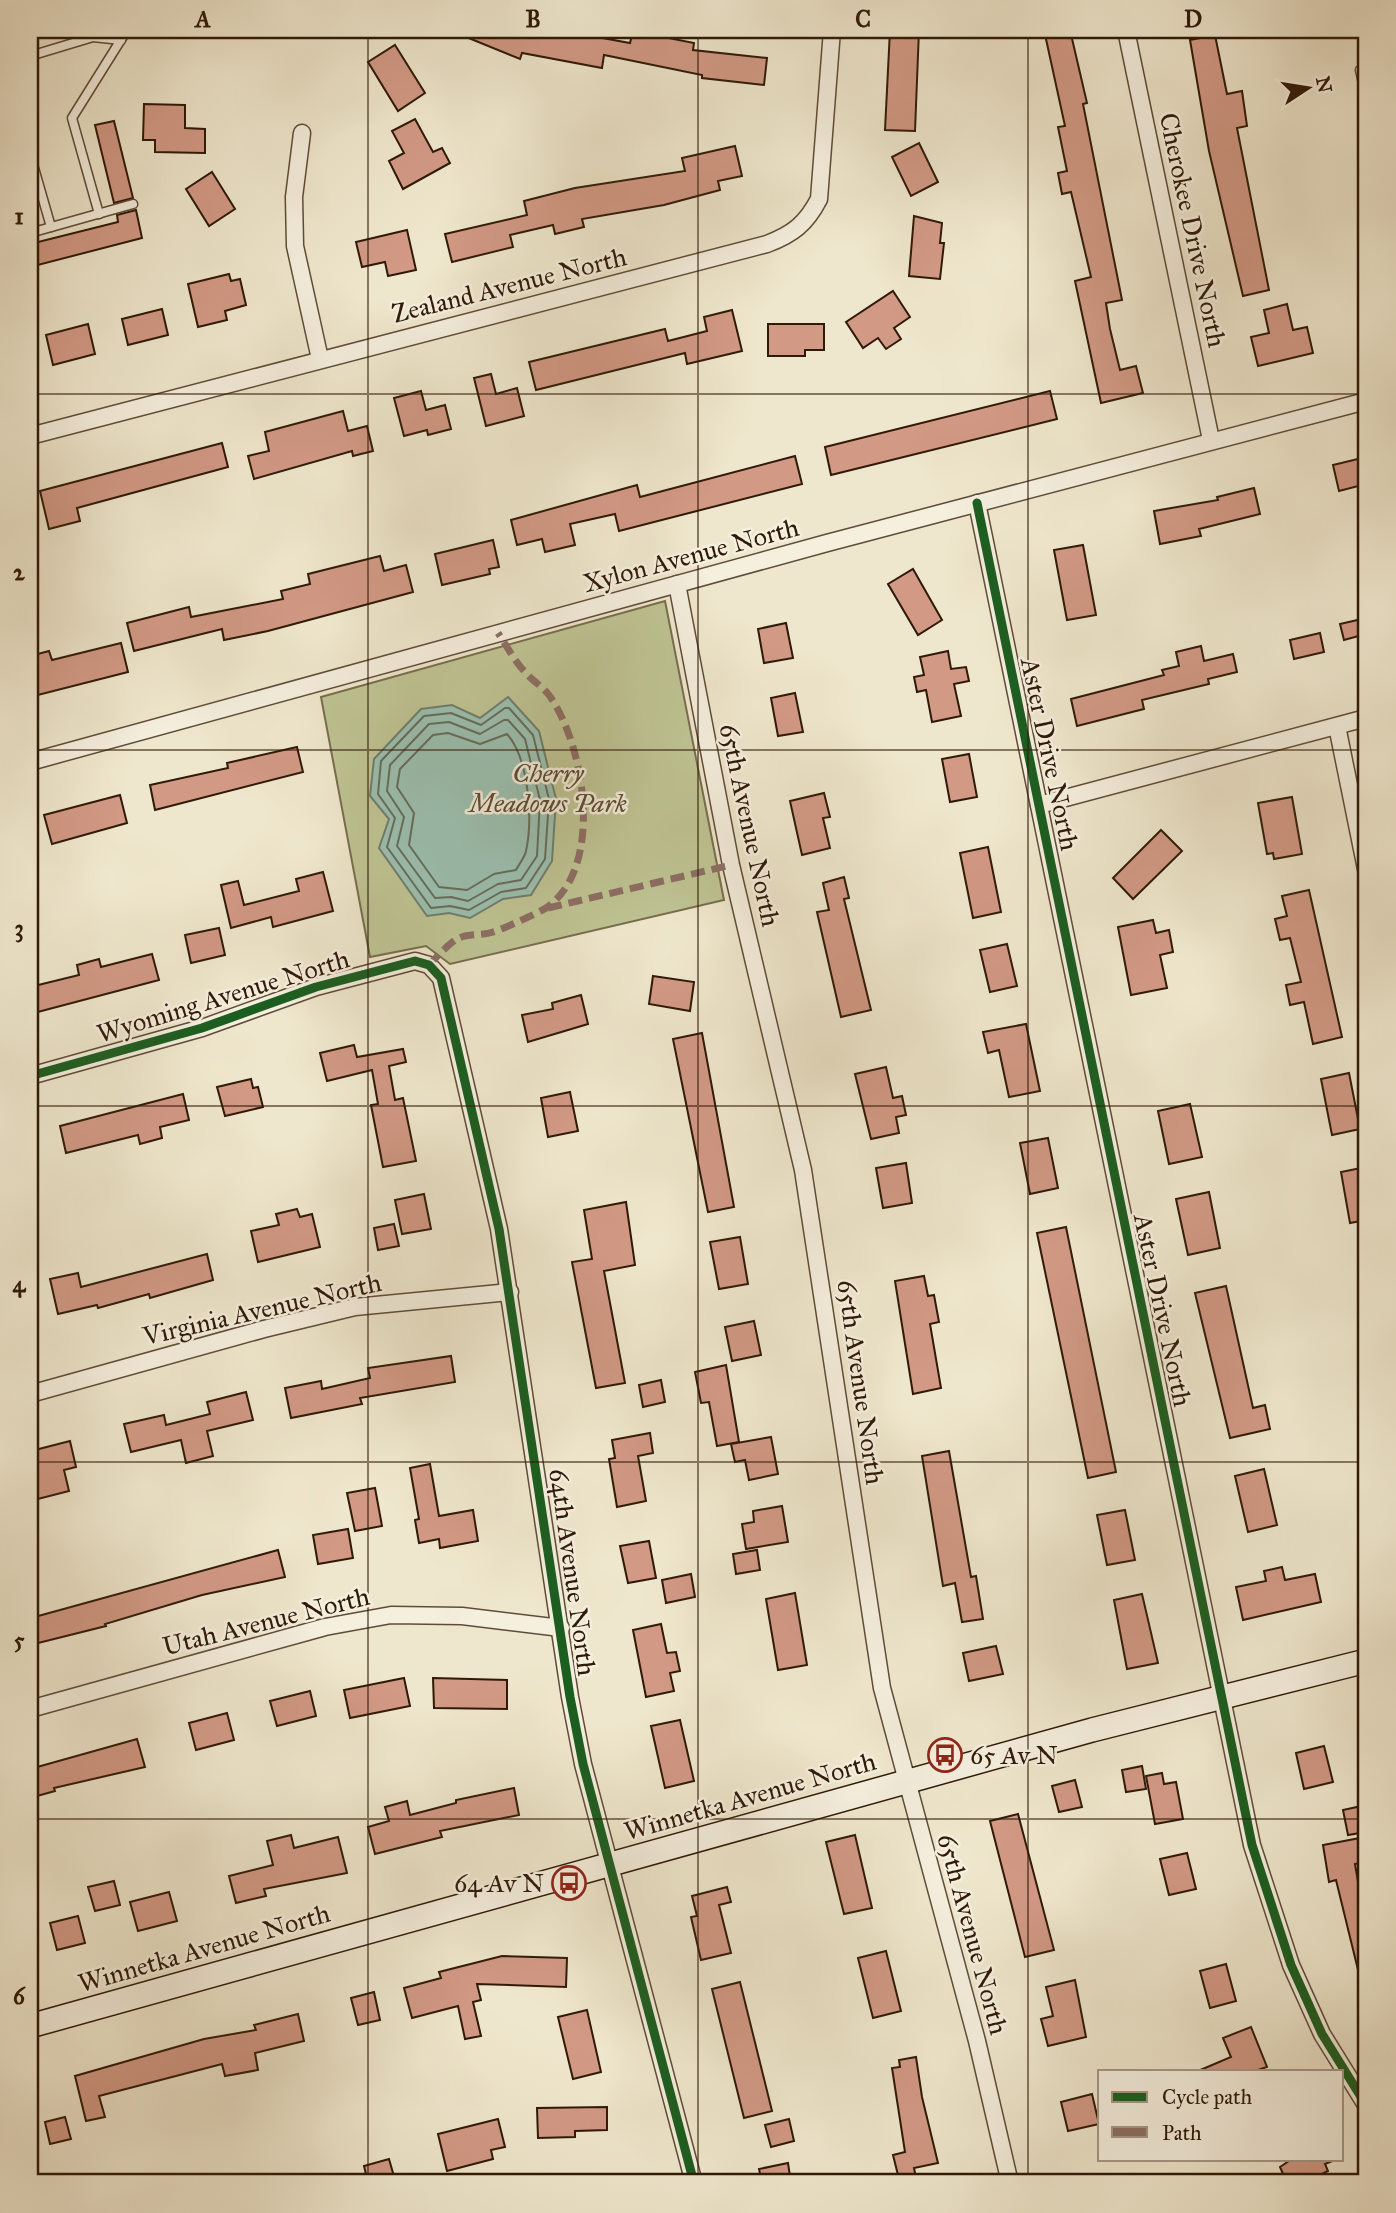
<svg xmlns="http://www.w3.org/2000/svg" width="1396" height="2213" font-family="'IM FELL Great Primer',serif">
<rect width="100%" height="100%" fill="#efe7cd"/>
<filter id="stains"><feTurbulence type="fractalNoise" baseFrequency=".00286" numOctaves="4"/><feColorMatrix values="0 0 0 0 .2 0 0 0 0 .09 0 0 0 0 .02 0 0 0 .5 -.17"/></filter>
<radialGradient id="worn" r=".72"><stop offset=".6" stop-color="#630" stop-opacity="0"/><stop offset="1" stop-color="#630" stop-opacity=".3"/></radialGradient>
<path fill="#bfc494" stroke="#776e4e" stroke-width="2" d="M665 601 724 900 450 964 426 946 370 957 321 697Z"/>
<path fill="#9bc1b1" stroke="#707e6d" stroke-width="2" d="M508 697 539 731 556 799 552 861 531 895 503 899 470 918 449 913 427 916 379 848 389 819 370 796 374 759 421 709 452 705 480 718Z"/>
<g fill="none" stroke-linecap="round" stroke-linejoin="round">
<g stroke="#656d5c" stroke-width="2">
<path d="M505 708H509L533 735 549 799 545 859 526 888 501 892 469 910 450 906 431 908 387 847 395 818 378 794 381 761 424 716 451 713 481 725Z"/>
<path d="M504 720H508L525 739 540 800 537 856 521 880 498 884 468 901 451 897 435 898 397 846 404 817 387 791 390 765 429 724 449 722 480 734Z"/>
<path d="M448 733 480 744 507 734C529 759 533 819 526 851 525 857 519 864 516 870L494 874 467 890 439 887 409 845 414 813 397 787 400 769 433 735Z"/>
</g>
</g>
<g fill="#d29985" stroke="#2f1907" stroke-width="2">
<path d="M449 30H559L630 43 633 31 694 43 693 50 767 58 764 85 702 78V75L604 55 602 68 522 53 520 59Z"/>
<path d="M890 30H919L915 131 885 130Z"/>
<path d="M1044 30H1070L1087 103 1083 104 1122 300 1106 303 1110 329 1120 370 1136 366 1143 393 1101 403 1075 281 1091 277 1071 192 1062 194 1058 173 1067 171 1058 127 1065 126Z"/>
<path d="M1215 35 1227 94 1242 91 1247 126 1237 128 1269 290 1243 296 1209 151 1190 40Z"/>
<path d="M395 45 425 93 398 111 368 62Z"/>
<path d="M144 104 185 105V128L205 129V153L155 152V140H143Z"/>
<path d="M415 119 433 152 442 148 450 163 403 189 389 161 404 153 392 131Z"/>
<path d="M114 121 133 198 114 203 95 125Z"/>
<path d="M919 143 938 182 911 196 892 157Z"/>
<path d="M735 146 742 176 718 181 720 190 664 205 582 219 584 227 555 234 553 225 510 235 513 247 452 262 445 234 527 215 524 201 575 188 685 171 682 158Z"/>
<path d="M212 172 235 209 209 226 186 189Z"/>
<path d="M136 210 142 238 30 267V244L118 222 117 215Z"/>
<path d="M914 216 942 223 940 243H944L940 279 909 276Z"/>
<path d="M407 230 416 270 388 276 385 262 362 267 356 242Z"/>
<path d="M229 274 231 281 240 279 246 305 225 311 227 320 198 327 188 284Z"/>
<path d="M893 291 910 317 894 328 901 339 886 349 878 338 863 348 846 322Z"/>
<path d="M1287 304 1293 330 1307 327 1313 353 1258 366 1251 337 1269 333 1264 310Z"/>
<path d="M162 309 168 335 128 345 122 319Z"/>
<path d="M732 310 742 351 687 364 685 353 536 390 529 362 665 329 668 341 707 331 704 317Z"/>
<path d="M88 324 95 354 53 365 46 335Z"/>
<path d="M768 324H824V350H805V356H768Z"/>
<path d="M491 374 496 394 517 388 524 416 486 426 474 378Z"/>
<path d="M421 391 426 410 445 405 451 429 428 435 427 430 404 436 394 398Z"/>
<path d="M1050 391 1057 419 831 475 825 447Z"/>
<path d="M343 411 348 431 367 426 373 451 353 456 352 451 254 479 248 456 269 451 265 432Z"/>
<path d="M222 443 228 467 77 508 80 521 49 529 40 491Z"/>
<path d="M795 456 802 484 619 531 615 514 570 524 575 545 545 552 542 539 517 545 511 520 637 485 640 497Z"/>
<path d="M1366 457V484L1339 491 1333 465Z"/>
<path d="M1254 488 1260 514 1199 529 1201 536 1160 544 1154 511 1218 500 1217 497Z"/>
<path d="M493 540 499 567 489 569 490 574 442 585 435 554Z"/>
<path d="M1083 545 1096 615 1067 620 1054 550Z"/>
<path d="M380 556 384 571 406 565 413 592 268 631 224 640 222 629 134 651 127 623 189 607 191 617 283 599 281 591 310 584 308 574Z"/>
<path d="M913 569 942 620 918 635 888 584Z"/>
<path d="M1366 618V634L1344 640 1340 624Z"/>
<path d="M786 623 793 658 764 663 758 629Z"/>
<path d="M1320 633 1324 652 1294 659 1290 640Z"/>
<path d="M121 643 128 672 30 697V656L49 651 52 660Z"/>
<path d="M1201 646 1204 661 1233 654 1237 672 1208 679 1209 684 1142 700 1144 709 1077 726 1071 699 1164 675 1162 670 1179 666 1176 652Z"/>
<path d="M948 651 951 669 966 667 969 681 954 684 961 716 932 722 926 690 917 692 914 677 924 675 920 657Z"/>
<path d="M795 693 803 732 778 736 771 698Z"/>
<path d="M297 747 303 772 155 810 150 785 228 768 227 763Z"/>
<path d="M969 754 977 797 950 802 942 759Z"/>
<path d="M824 793 830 817 823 818 830 848 802 855 790 801Z"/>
<path d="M120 795 127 823 52 844 44 815Z"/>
<path d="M1292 797 1302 854 1274 859 1273 853 1267 854 1258 803Z"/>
<path d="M1161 830 1182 851 1133 899 1113 878Z"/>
<path d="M988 847 1001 912 973 918 960 853Z"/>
<path d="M323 872 333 911 273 927 271 917 231 928 221 885 238 881 244 905 299 891 296 879Z"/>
<path d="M844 877 849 898 844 899 871 1010 841 1017 817 912 829 910 823 883Z"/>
<path d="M1309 890 1342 1037 1313 1044 1304 1002 1290 1005 1286 985 1301 982 1290 938 1280 940 1275 919 1287 916 1282 896Z"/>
<path d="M1153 920 1156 933 1169 930 1173 952 1160 955 1167 988 1131 995 1118 927Z"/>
<path d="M219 928 225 955 191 963 185 935Z"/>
<path d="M1007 944 1017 986 990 992 980 950Z"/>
<path d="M152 954 159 980 34 1013 30 987 79 975 77 965 99 959 101 967Z"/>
<path d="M653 976 694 982 690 1011 649 1004Z"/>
<path d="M581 995 588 1024 528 1042 522 1015 553 1009 552 1003Z"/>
<path d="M1026 1024 1040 1091 1009 1097 999 1050 988 1053 983 1032Z"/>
<path d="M702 1033 734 1207 708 1212 673 1039Z"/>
<path d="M354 1045 357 1057 403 1049 406 1062 389 1066 395 1100 403 1098 416 1161 383 1167 371 1105 378 1104 372 1070 327 1081 320 1053Z"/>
<path d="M886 1067 893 1098 902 1096 906 1115 896 1117 899 1133 871 1139 855 1074Z"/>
<path d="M1349 1073 1360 1129 1332 1135 1321 1079Z"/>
<path d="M251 1079 253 1088 258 1087 263 1107 225 1116 217 1087Z"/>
<path d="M570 1092 578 1131 548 1137 541 1098Z"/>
<path d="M183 1094 189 1120 160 1127 162 1138 140 1144 138 1135 66 1153 60 1126Z"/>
<path d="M1190 1104 1202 1157 1169 1164 1158 1111Z"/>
<path d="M1048 1138 1058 1188 1030 1194 1020 1143Z"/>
<path d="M906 1163 912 1203 883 1208 876 1168Z"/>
<path d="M1366 1167V1220L1350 1223 1341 1172Z"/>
<path d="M1209 1192 1220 1248 1188 1255 1176 1199Z"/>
<path d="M424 1194 431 1229 402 1234 395 1200Z"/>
<path d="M626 1202 635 1265 604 1271 625 1383 596 1388 572 1262 592 1259 584 1210Z"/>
<path d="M297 1209 300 1217 312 1214 320 1247 258 1262 251 1231 279 1225 276 1214Z"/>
<path d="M394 1224 399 1246 378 1250 374 1228Z"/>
<path d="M1066 1227 1116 1472 1088 1478 1037 1233Z"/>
<path d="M740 1237 748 1284 719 1289 710 1242Z"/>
<path d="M207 1254 213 1280 150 1298 149 1294 98 1308 97 1305 58 1314 50 1279 78 1273 81 1287Z"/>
<path d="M924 1276 928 1296 934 1295 939 1322 930 1324 941 1388 913 1394 895 1281Z"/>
<path d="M1226 1286 1253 1408 1265 1405 1270 1429 1230 1438 1195 1293Z"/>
<path d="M754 1321 761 1355 732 1361 725 1327Z"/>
<path d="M451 1356 455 1382 360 1398 362 1404 291 1418 285 1388 321 1381 322 1389 370 1378 368 1368Z"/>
<path d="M726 1365 739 1442 717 1446 709 1402 701 1403 695 1372Z"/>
<path d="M661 1380 665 1402 643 1407 639 1385Z"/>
<path d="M246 1392 253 1420 207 1431 213 1456 186 1463 181 1440 131 1452 124 1424 164 1415 166 1425 210 1414 207 1402Z"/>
<path d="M650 1433 653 1453 638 1456 646 1501 617 1507 609 1459 615 1458 612 1440Z"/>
<path d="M771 1437 778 1474 749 1480 745 1460 735 1462 731 1444Z"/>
<path d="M70 1441 76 1467 64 1470 69 1491 30 1501V1476L37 1475 31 1451Z"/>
<path d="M949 1451 971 1577 976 1576 983 1619 962 1622 955 1583 943 1586 922 1456Z"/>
<path d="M430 1464 439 1516 473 1510 478 1541 440 1548 439 1539 419 1543 415 1520 419 1519 410 1468Z"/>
<path d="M1264 1469 1277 1525 1248 1532 1235 1476Z"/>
<path d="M375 1488 382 1526 355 1531 347 1493Z"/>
<path d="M782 1506 788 1542 746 1549 742 1524 754 1522 753 1511Z"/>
<path d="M1125 1510 1135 1560 1107 1565 1097 1515Z"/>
<path d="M348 1529 353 1558 318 1564 313 1535Z"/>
<path d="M649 1541 656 1578 628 1583 620 1546Z"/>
<path d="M278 1550 285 1577 202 1595 105 1624 106 1626 38 1643 31 1618Z"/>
<path d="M757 1550 760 1570 736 1574 733 1554Z"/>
<path d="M1282 1567 1285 1580 1315 1574 1321 1602 1243 1620 1236 1587 1266 1581 1264 1571Z"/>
<path d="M691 1574 695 1597 666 1603 662 1580Z"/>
<path d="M795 1593 807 1665 778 1670 766 1599Z"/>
<path d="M1142 1594 1158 1663 1127 1669 1114 1600Z"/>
<path d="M661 1624 667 1653 676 1652 680 1671 670 1673 674 1691 646 1697 633 1630Z"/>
<path d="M996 1646 1003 1674 969 1681 963 1653Z"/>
<path d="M404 1678 410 1706 350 1718 344 1690Z"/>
<path d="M433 1678 507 1680V1709L434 1708Z"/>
<path d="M310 1691 316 1716 277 1726 270 1701Z"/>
<path d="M227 1713 234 1740 196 1750 189 1723Z"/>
<path d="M680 1720 694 1781 665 1788 651 1726Z"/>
<path d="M137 1739 145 1767 54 1788 55 1791 30 1798V1769Z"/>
<path d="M1324 1746 1333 1782 1304 1789 1296 1753Z"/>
<path d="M1142 1766 1146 1789 1126 1792 1122 1770Z"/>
<path d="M1162 1773 1164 1784 1176 1782 1183 1819 1155 1824 1146 1776Z"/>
<path d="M1075 1780 1082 1807 1059 1812 1052 1786Z"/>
<path d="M514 1788 519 1815 440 1831 442 1837 375 1854 368 1827 389 1821 385 1807 407 1801 410 1815 456 1803V1800Z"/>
<path d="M1366 1805V1832L1348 1835 1343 1810Z"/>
<path d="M1018 1814 1054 1950 1025 1957 990 1821Z"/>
<path d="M291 1835 294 1848 338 1837 347 1873 264 1889 266 1896 236 1903 229 1876 273 1865 267 1841Z"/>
<path d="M855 1835 872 1908 844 1914 826 1842Z"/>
<path d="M1360 1838 1365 1862 1355 1864 1361 1899 1366 1898V1978H1360L1336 1880 1329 1882 1323 1845Z"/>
<path d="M1187 1853 1196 1889 1169 1895 1160 1859Z"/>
<path d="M114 1881 120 1905 95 1911 88 1887Z"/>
<path d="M727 1887 731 1902 719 1905 731 1953 701 1960 691 1917 697 1916 692 1896Z"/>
<path d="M169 1892 177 1921 138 1931 130 1902Z"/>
<path d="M78 1916 85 1943 57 1950 50 1923Z"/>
<path d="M886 1951 901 2011 873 2018 858 1958Z"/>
<path d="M502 1956 567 1958 566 1987 477 1984 481 2000 473 2002 481 2036 465 2039 458 2006 412 2018 404 1988 441 1978 439 1972Z"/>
<path d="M1226 1964 1236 2001 1210 2008 1200 1971Z"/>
<path d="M1075 1980 1086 2037 1048 2046 1041 2019 1053 2016 1046 1987Z"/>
<path d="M740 1982 772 2111 744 2118 712 1989Z"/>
<path d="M374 1992 380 2020 358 2025 351 1998Z"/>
<path d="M587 2010 601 2072 573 2079 558 2017Z"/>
<path d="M298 2014 304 2041 255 2053 258 2070 225 2076 222 2064 99 2096 105 2117 86 2121 75 2076 204 2039 256 2030 254 2025Z"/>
<path d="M1251 2027 1267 2067 1255 2071H1198L1231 2057 1223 2038Z"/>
<path d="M916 2057 922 2097 938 2163 914 2168 917 2183H900L893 2155 905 2152 892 2068 900 2067 899 2060Z"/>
<path d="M1092 2094 1099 2124 1068 2131 1061 2102Z"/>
<path d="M607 2107V2130L575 2131V2137L538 2138 537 2108Z"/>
<path d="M65 2117 71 2139 50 2144 45 2122Z"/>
<path d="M498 2119 505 2147 491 2150 493 2159 447 2171 438 2134Z"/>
<path d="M789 2119 794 2141 771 2147 765 2125Z"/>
<path d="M389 2159 395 2180 368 2183 364 2166Z"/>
<path d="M1292 2159H1337L1325 2164 1328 2171 1303 2183 1300 2176 1287 2183 1280 2167Z"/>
<path d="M788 2163 791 2183H762L759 2169Z"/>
</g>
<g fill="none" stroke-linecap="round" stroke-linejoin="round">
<g stroke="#5f4c38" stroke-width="11">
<g id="lane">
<path d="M30 56 93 37 121 40"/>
<path d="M1360 70 1366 96"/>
<path d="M30 154 51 227"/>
<path d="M99 214 72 118 127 30"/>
<path d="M30 233 133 204"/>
</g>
</g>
<g stroke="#5f4c38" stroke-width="19">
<g id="street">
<path d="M1126 30 1211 440"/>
<path d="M302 133 294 197 295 246 320 359"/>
<path d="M30 436 767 244C793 234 806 224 819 199L832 30"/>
<path d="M977 503 1252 1845 1291 1965 1322 2034 1366 2105"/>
<path d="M677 584 731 865 803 1170 882 1688 977 2041 1010 2183"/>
<path d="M1337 726 1366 869"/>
<path d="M30 762 827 543 1366 401"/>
<path d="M1039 805 1366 718"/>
<path d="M30 1076 202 1028 316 987 415 961 429 965 441 978 499 1229 570 1697 583 1764 694 2183"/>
<path d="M30 1394 264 1329 355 1307 510 1292"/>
<path d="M30 1709 325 1627 391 1615 462 1616 561 1628"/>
</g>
</g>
<g stroke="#2f1907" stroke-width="26">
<path id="secondary" d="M30 2026 1092 1730 1366 1661"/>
</g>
<use href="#lane" stroke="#f5efde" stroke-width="8"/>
<use href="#street" stroke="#f5efde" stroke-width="16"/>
<use href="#secondary" stroke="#f5efde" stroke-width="23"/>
<g stroke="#8d6e63" stroke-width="7" stroke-dasharray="14 7" stroke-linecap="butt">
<path d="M548 908 731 865"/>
<path d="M429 965C437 957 447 945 457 939 467 933 482 936 493 932 501 930 540 912 546 908 605 868 585 745 549 695 543 687 533 681 526 673 515 662 507 646 498 633"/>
</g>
<g stroke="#f5efde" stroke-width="13">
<g id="cycleway">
<path d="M977 503 1252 1845 1291 1965 1322 2034 1366 2105"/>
<path d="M30 1076 202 1028 316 987 415 961 429 965 441 978 499 1229 570 1697 583 1764 694 2183"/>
</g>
</g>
<use href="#cycleway" stroke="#1b5e20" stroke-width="9"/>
</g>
<path fill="none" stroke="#2f1907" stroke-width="2" stroke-opacity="0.55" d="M368 30V2183M698 30V2183M1028 30V2183M30 394H1366M30 750H1366M30 1106H1366M30 1462H1366M30 1819H1366"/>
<defs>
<g id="bus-ring" transform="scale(1.75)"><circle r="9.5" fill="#f5efde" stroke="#8f2418" stroke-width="1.5"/><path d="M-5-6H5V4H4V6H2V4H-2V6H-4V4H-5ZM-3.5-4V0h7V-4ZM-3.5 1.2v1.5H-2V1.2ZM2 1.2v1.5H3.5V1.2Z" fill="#8f2418"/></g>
</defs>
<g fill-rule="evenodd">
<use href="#bus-ring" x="945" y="1755"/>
<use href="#bus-ring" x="569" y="1883"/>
</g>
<g text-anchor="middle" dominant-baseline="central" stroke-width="5" stroke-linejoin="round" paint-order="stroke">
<g font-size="26" fill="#2f1907" stroke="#f5efde">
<text transform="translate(1193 230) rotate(78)">Cherokee Drive North</text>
<text transform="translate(509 285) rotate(-14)">Zealand Avenue North</text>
<text transform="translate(691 555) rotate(-15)">Xylon Avenue North</text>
<text transform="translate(1050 754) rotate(78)">Aster Drive North</text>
<text transform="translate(750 825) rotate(78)">65th Avenue North</text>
<text transform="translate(223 996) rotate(-17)">Wyoming Avenue North</text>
<text transform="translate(262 1309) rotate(-13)">Virginia Avenue North</text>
<text transform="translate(1163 1310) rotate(78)">Aster Drive North</text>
<text transform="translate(861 1382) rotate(82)">65th Avenue North</text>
<text transform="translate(573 1572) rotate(82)">64th Avenue North</text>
<text transform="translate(266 1621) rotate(-14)">Utah Avenue North</text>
<text transform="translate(750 1796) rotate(-16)">Winnetka Avenue North</text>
<text transform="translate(973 1934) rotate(75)">65th Avenue North</text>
<text transform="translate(204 1948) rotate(-16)">Winnetka Avenue North</text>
</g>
<g font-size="26" font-style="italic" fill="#5a4c31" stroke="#f5efde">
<text x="548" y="773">Cherry<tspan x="548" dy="30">Meadows Park</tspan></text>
</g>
<g font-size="26" fill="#2f1907" stroke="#f5efde" text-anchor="start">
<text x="970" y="1755">65 Av N</text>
<text x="544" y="1883" text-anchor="end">64 Av N</text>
</g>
</g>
<rect width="1396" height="2213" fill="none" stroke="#efe7cd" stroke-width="77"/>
<rect x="1098" y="2070" width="245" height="91" fill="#f5efde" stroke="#a69988" stroke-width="2"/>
<rect x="1112" y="2092" width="35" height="10" fill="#1b5e20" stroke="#a69988" stroke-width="2"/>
<text x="1162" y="2104" font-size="21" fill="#2f1907">Cycle path</text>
<rect x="1112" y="2127" width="35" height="10" fill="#8d6e63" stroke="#a69988" stroke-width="2"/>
<text x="1162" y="2140" font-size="21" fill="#2f1907">Path</text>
<g transform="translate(1308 88) rotate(78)" stroke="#f5efde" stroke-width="5" paint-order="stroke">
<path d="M0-5L12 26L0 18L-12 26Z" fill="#2f1907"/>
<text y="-10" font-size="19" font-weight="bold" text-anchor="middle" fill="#2f1907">N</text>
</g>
<rect x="38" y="38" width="1320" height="2136" fill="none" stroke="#2f1907" stroke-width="2.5"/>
<g font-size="23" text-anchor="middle" font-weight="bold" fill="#2f1907">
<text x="203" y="27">A</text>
<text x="533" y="27">B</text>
<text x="863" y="27">C</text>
<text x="1193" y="27">D</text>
<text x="19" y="224">1</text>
<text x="19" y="580">2</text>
<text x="19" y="936">3</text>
<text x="19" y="1292">4</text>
<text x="19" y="1648">5</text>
<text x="19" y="2004">6</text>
</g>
<rect width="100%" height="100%" filter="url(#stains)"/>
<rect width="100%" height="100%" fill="url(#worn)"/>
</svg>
